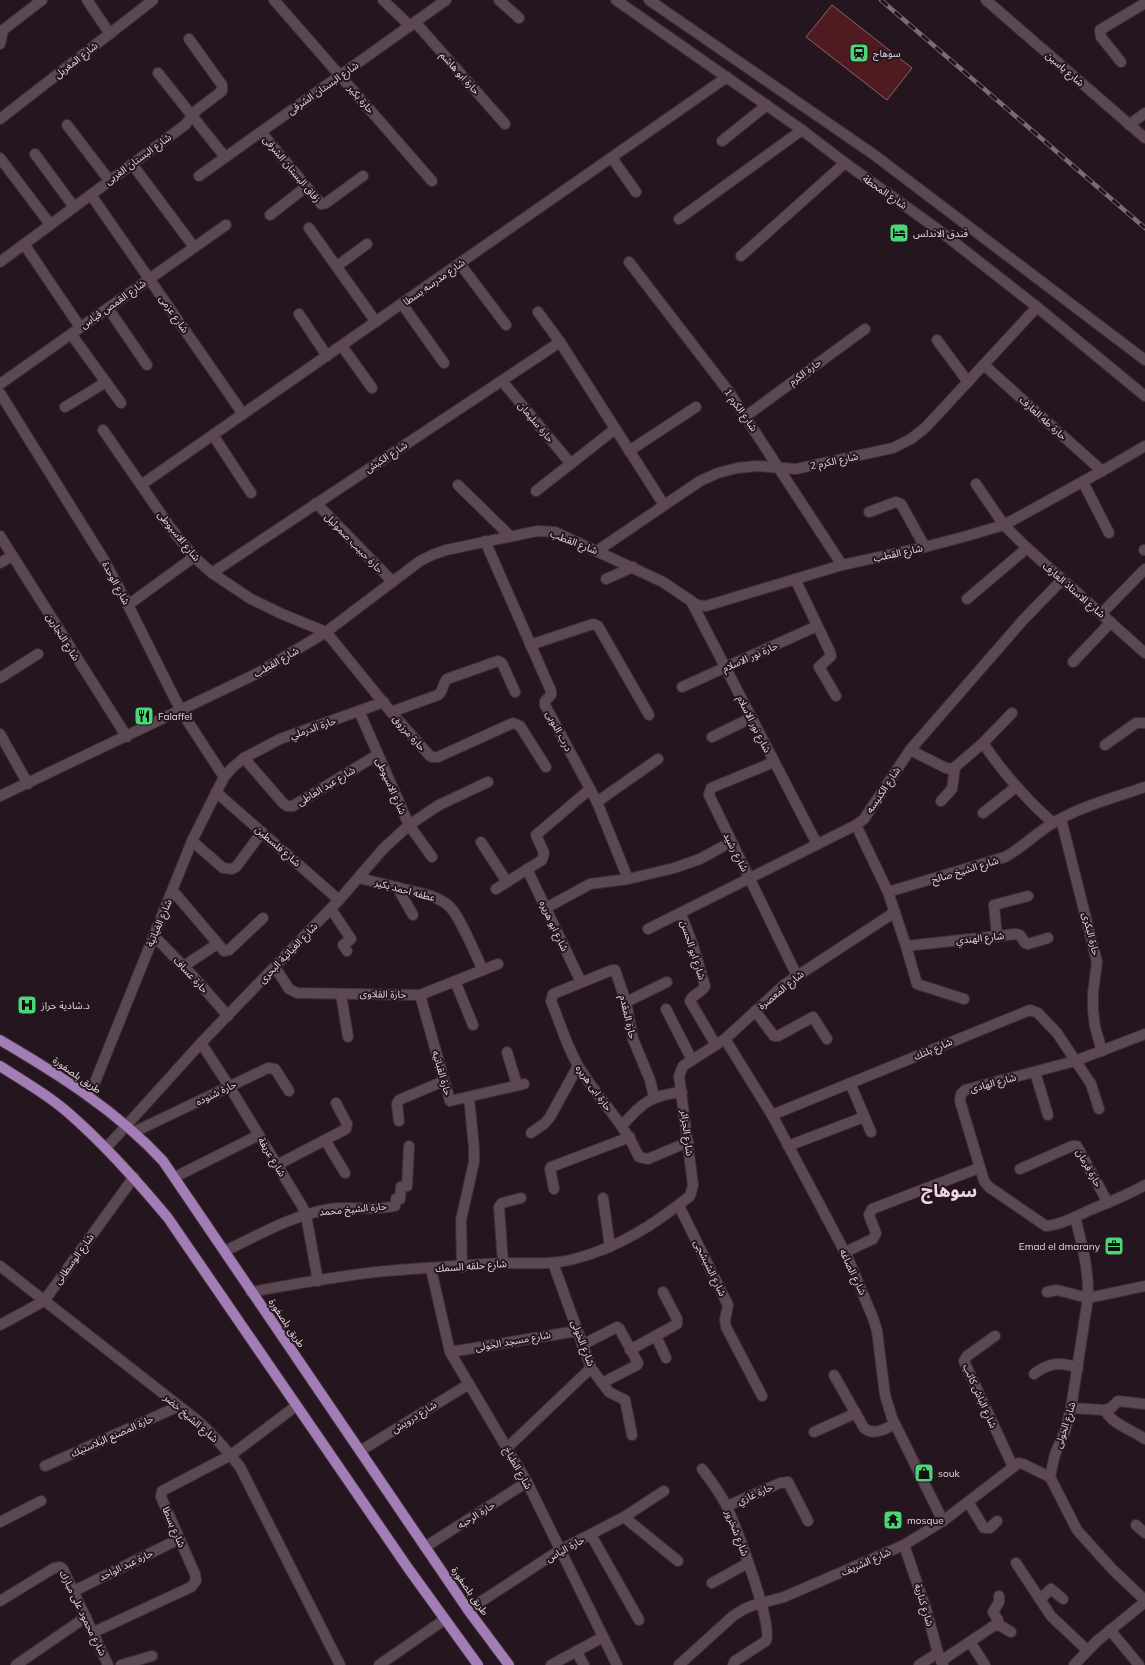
<svg xmlns="http://www.w3.org/2000/svg" width="1145" height="1665" font-family="Mulish,'Noto Sans Arabic',sans-serif">
<rect width="100%" height="100%" fill="#25151e"/>
<path fill="#501b20" stroke="#806969" d="M832 5 912 68 887 100 806 37Z"/>
<g fill="none" stroke-linecap="round" stroke-linejoin="round">
<g stroke="#3c3137" stroke-width="12">
<g id="street">
<path d="M87 0 110 34"/>
<path d="M274 0 432 181"/>
<path d="M383 0 410 26"/>
<path d="M499 0 519 18"/>
<path d="M986 0 1145 138"/>
<path d="M415 22 505 124"/>
<path d="M0 44 3 30 42 0"/>
<path d="M1121 62 1101 37 1100 30 1145 3"/>
<path d="M158 73 225 157"/>
<path d="M0 119 153 0"/>
<path d="M67 125 109 180"/>
<path d="M1129 125 1145 113"/>
<path d="M261 132 321 204 326 203 363 176"/>
<path d="M722 141 767 105"/>
<path d="M35 154 74 207"/>
<path d="M0 158 50 224"/>
<path d="M612 158 636 192"/>
<path d="M132 164 194 247"/>
<path d="M199 176 446 0"/>
<path d="M91 195 243 414"/>
<path d="M270 215 306 187"/>
<path d="M679 219 802 130"/>
<path d="M309 228 376 322"/>
<path d="M24 244 80 327"/>
<path d="M741 256 845 163"/>
<path d="M0 262 185 125 197 110 222 91V85L189 39"/>
<path d="M629 262 729 392 842 565"/>
<path d="M460 264 506 325"/>
<path d="M337 266 367 244"/>
<path d="M402 304 444 363"/>
<path d="M108 308 147 365"/>
<path d="M538 312 560 342 664 505"/>
<path d="M299 314 327 356"/>
<path d="M71 334 121 403"/>
<path d="M937 340 968 382"/>
<path d="M342 346 372 388"/>
<path d="M984 365 1102 471"/>
<path d="M502 381 571 464"/>
<path d="M0 384 226 225"/>
<path d="M0 393 104 560 128 605 181 711 224 777"/>
<path d="M65 407 106 382"/>
<path d="M746 416 865 329"/>
<path d="M103 430 170 527 194 557 212 573 251 599 282 614 326 632 391 712 429 755 432 757H438L513 723 520 726 546 767"/>
<path d="M213 435 251 493"/>
<path d="M629 451 696 407"/>
<path d="M1083 482 1109 533"/>
<path d="M976 484 1004 525 1027 548 1145 653"/>
<path d="M141 485 727 77"/>
<path d="M458 485 510 536"/>
<path d="M536 491 615 429"/>
<path d="M316 503 393 582"/>
<path d="M869 512 896 502 901 504 925 547"/>
<path d="M0 536 127 737"/>
<path d="M485 541 551 691V695L545 701V705L597 802 628 879"/>
<path d="M1144 550H1145"/>
<path d="M597 551 700 481 718 473 737 468 757 466 796 469 893 448 911 439 926 427 1037 307"/>
<path d="M0 563 12 556"/>
<path d="M212 573 560 342"/>
<path d="M606 579 633 567"/>
<path d="M795 579 830 652 831 656 819 667 836 696"/>
<path d="M967 599 1027 548"/>
<path d="M692 603 817 844"/>
<path d="M128 605 194 557"/>
<path d="M1101 614 1145 569"/>
<path d="M530 645 593 624 598 626 649 715"/>
<path d="M1073 662 1111 622"/>
<path d="M0 678 38 654"/>
<path d="M682 687 817 626"/>
<path d="M359 711 409 825 432 857"/>
<path d="M391 712 438 695C444 691 442 684 447 679L498 661 502 663 515 692"/>
<path d="M0 734 28 784"/>
<path d="M712 737 751 718"/>
<path d="M983 743C1003 773 1026 799 1053 823"/>
<path d="M1105 745 1136 723H1145"/>
<path d="M910 750 946 768 951 769 955 767 983 743 1012 713"/>
<path d="M244 758 283 803 287 806H293L377 755"/>
<path d="M774 762 711 788 709 795 797 976"/>
<path d="M216 792 339 900"/>
<path d="M0 796 256 674 326 632 420 561 432 555 446 550 537 531 555 532 663 582 697 605 706 606 842 565 925 547 963 537 1004 525 1102 471 1145 446"/>
<path d="M941 801 952 789 955 767"/>
<path d="M597 802 658 759"/>
<path d="M983 813 1016 787"/>
<path d="M1061 819 1097 962 1093 993V1010L1095 1027 1102 1051"/>
<path d="M856 825 888 892 906 946 917 984 964 999"/>
<path d="M192 841 223 868 232 869 236 867 262 832"/>
<path d="M481 842 507 882"/>
<path d="M527 869 581 982"/>
<path d="M359 878 429 895C436 898 443 900 449 906 460 916 475 954 483 970"/>
<path d="M397 887 413 915"/>
<path d="M496 889 542 860 544 853 536 835 590 789"/>
<path d="M173 891 224 951 229 950 263 918"/>
<path d="M888 892 1005 857C1022 848 1036 833 1053 823 1081 806 1114 798 1145 787"/>
<path d="M546 908 590 884 628 879 674 868 700 859 731 842"/>
<path d="M331 909 351 939 343 945 347 951"/>
<path d="M681 914 692 943 705 986C702 993 692 994 690 1001L716 1045"/>
<path d="M648 929 856 825 864 819 910 750 1024 619 1062 580"/>
<path d="M154 936 193 976 228 1016"/>
<path d="M997 937 994 905 1028 896"/>
<path d="M906 946 1016 934 1020 935 1025 943 1028 944 1048 938"/>
<path d="M184 966 217 944"/>
<path d="M275 967 289 989 297 993 420 995 498 964"/>
<path d="M455 981 473 1025"/>
<path d="M341 994 348 1037"/>
<path d="M420 995 450 1101 524 1084"/>
<path d="M626 1002 667 982"/>
<path d="M666 1009 692 1060"/>
<path d="M755 1011 774 1036H778L813 1017 827 1039"/>
<path d="M1145 1034 1075 1061 965 1090 961 1094 960 1101 984 1181 989 1187 1046 1226C1061 1225 1077 1216 1090 1210 1109 1202 1128 1195 1145 1185"/>
<path d="M725 1039 772 1115 847 1256 873 1318 877 1331 885 1395 892 1418 943 1521"/>
<path d="M201 1043 229 1086 302 1206 306 1215 318 1281"/>
<path d="M507 1052 517 1085"/>
<path d="M1035 1072 1048 1115"/>
<path d="M850 1083 871 1132"/>
<path d="M89 1097 192 841 224 777 232 768 244 758 280 739 384 702"/>
<path d="M654 1097 650 1080 633 1039 626 1002 615 970H612L553 994 551 1001C561 1025 568 1051 582 1072 601 1102 624 1123 639 1157L648 1159 688 1142"/>
<path d="M772 1115 1030 1010 1038 1013 1057 1033 1091 1084 1099 1109"/>
<path d="M399 1121 397 1104 399 1100 444 1081"/>
<path d="M622 1126C641 1103 652 1095 682 1092"/>
<path d="M134 1132 268 1068 275 1069 277 1072 289 1091"/>
<path d="M531 1133 545 1123 550 1117 578 1066"/>
<path d="M325 1140 345 1173"/>
<path d="M788 1146 864 1117"/>
<path d="M106 1148 201 1043 339 900 383 849 409 825 439 805 488 782"/>
<path d="M277 1165 346 1129 347 1124 336 1103"/>
<path d="M1020 1169 1072 1146H1077L1108 1203"/>
<path d="M175 1177 259 1135"/>
<path d="M554 1189 550 1169 551 1167 630 1137"/>
<path d="M603 1198 610 1247"/>
<path d="M679 1206 728 1305 725 1320 726 1327 762 1396"/>
<path d="M1075 1217C1082 1244 1089 1270 1088 1298L1071 1408 1065 1431 1055 1454 1050 1477 1077 1530 1113 1570 1145 1600"/>
<path d="M225 1251C259 1235 292 1215 330 1209 351 1206 374 1211 395 1206L396 1199H400L401 1187 407 1186 409 1146"/>
<path d="M845 1252 873 1239 876 1233 869 1215 872 1209 979 1168"/>
<path d="M503 1263 499 1207 502 1203 521 1198"/>
<path d="M553 1263 591 1368 609 1392 625 1400 632 1435"/>
<path d="M0 1266 197 1420C213 1435 227 1450 240 1467L340 1665"/>
<path d="M462 1267 461 1220 474 1162V1148L469 1097"/>
<path d="M431 1269 450 1352 527 1482 617 1665"/>
<path d="M251 1292C296 1284 341 1275 386 1271 425 1268 465 1265 504 1263 528 1263 551 1265 574 1259 618 1248 655 1224 690 1196L693 1185 679 1076 683 1066 725 1039 785 984 895 912"/>
<path d="M1047 1292 1057 1290 1088 1298 1145 1286"/>
<path d="M0 1325 44 1301 134 1177"/>
<path d="M656 1336 666 1358"/>
<path d="M995 1336 967 1356 964 1361 1013 1467"/>
<path d="M582 1345 617 1327 619 1328 638 1363 637 1365 602 1383"/>
<path d="M630 1350 677 1324V1319L663 1292"/>
<path d="M450 1352 577 1331"/>
<path d="M1034 1374C1048 1363 1061 1361 1078 1368"/>
<path d="M834 1375 864 1428C874 1436 885 1429 895 1424"/>
<path d="M1071 1408 1105 1410 1111 1408 1118 1401 1145 1404"/>
<path d="M1105 1410C1112 1424 1132 1430 1145 1439"/>
<path d="M814 1432 856 1413"/>
<path d="M507 1448 591 1368"/>
<path d="M360 1451 469 1384"/>
<path d="M45 1466 179 1406"/>
<path d="M702 1469C711 1481 721 1494 727 1507 736 1527 774 1626 766 1641L735 1661 733 1665"/>
<path d="M968 1502 984 1528H990L997 1521"/>
<path d="M727 1506 780 1483 788 1482 808 1521"/>
<path d="M624 1517 678 1561"/>
<path d="M0 1522 41 1501"/>
<path d="M1136 1525 1145 1533"/>
<path d="M591 1535 639 1620"/>
<path d="M904 1545 926 1609 938 1653 943 1665"/>
<path d="M425 1547 527 1482"/>
<path d="M1016 1563 1051 1616 1087 1650"/>
<path d="M712 1583 748 1563"/>
<path d="M74 1591 179 1539"/>
<path d="M1040 1599 1051 1589 1063 1599"/>
<path d="M0 1601 54 1568 60 1567 63 1569 108 1665"/>
<path d="M468 1610 560 1550 624 1517 664 1491"/>
<path d="M997 1625 998 1620 993 1612 999 1602V1596"/>
<path d="M1110 1630 1139 1665"/>
<path d="M94 1632 191 1587 196 1581 195 1574 161 1497 162 1491 231 1455 296 1406"/>
<path d="M970 1642 985 1665"/>
<path d="M576 1651 584 1665"/>
<path d="M941 1661 995 1625 1001 1626 1011 1632"/>
<path d="M16 1665 86 1617"/>
<path d="M121 1665 152 1656"/>
<path d="M379 1665 444 1620"/>
<path d="M551 1665 603 1637"/>
<path d="M679 1665 733 1616 744 1609 754 1605 784 1597 904 1545 943 1521 1016 1465 1019 1463 1023 1464 1050 1477"/>
<path d="M919 1665 938 1653"/>
<path d="M1074 1665 1097 1641 1145 1602"/>
</g>
</g>
<g stroke="#3c3137" stroke-width="12">
<g id="secondary">
<path d="M616 0 802 130 845 163 936 228 1037 307 1145 396"/>
<path d="M649 0 873 154 1145 360"/>
</g>
</g>
<g stroke="#3c3137" stroke-width="12">
<g id="primary">
<path d="M0 1040C58 1074 117 1111 163 1161L468 1610 509 1665"/>
<path d="M0 1066C25 1082 51 1097 73 1117 108 1148 138 1182 168 1218L408 1568 478 1665"/>
</g>
</g>
<use href="#street" stroke="#5b4853" stroke-width="10"/>
<use href="#secondary" stroke="#5b4853" stroke-width="10"/>
<use href="#primary" stroke="#a37db6" stroke-width="10"/>
<g stroke="#7a6c74" stroke-width="4.5">
<path id="rail" d="M881 0 1145 228"/>
</g>
<use href="#rail" stroke="#25151e" stroke-width="3" stroke-dasharray="9" stroke-linecap="butt"/>
</g>
<defs>
<g id="station-square" transform="scale(1)"><rect x="-9" y="-9" width="18" height="18" rx="4" fill="#4ad778" stroke="#25151e"/><path d="M-3-6H3Q5-6 5-4V2Q5 4 3 4L4.5 6H3L1.5 4h-3L-3 6H-4.5L-3 4Q-5 4-5 2V-4Q-5-6-3-6ZM-3.5-4v3h7v-3ZM-3.5 1v1.5H-2V1ZM2 1v1.5H3.5V1Z" fill="#111"/></g>
<g id="hotel-square" transform="scale(1)"><rect x="-9" y="-9" width="18" height="18" rx="4" fill="#4ad778" stroke="#25151e"/><path d="M-6-4.5h1.5V1H6V5H4.5V3h-9V5H-6ZM-4 0a1.8 1.8 0 1 1 3.6 0ZM.5 0V-2.5h3Q6-2.5 6 0Z" fill="#111"/></g>
<g id="restaurant-square" transform="scale(1)"><rect x="-9" y="-9" width="18" height="18" rx="4" fill="#4ad778" stroke="#25151e"/><path d="M-5-6h1v4h1v-4h1v4h1v-4h1v5L-1.5 .5V6h-2V.5L-5-1ZM5-6V6H3V1.5H1.5Q1.5-4 5-6Z" fill="#111"/></g>
<g id="hospital-square" transform="scale(1)"><rect x="-9" y="-9" width="18" height="18" rx="4" fill="#4ad778" stroke="#25151e"/><path d="M-5-5h3v3.5h4V-5h3V5h-3V1.5h-4V5h-3Z" fill="#111"/></g>
<g id="office-square" transform="scale(1)"><rect x="-9" y="-9" width="18" height="18" rx="4" fill="#4ad778" stroke="#25151e"/><path d="M-6-3h4V-5.5h4V-3h4V5H-6ZM-1-4.5V-3h2v-1.5ZM-6 0V1H6V0Z" fill="#111"/></g>
<g id="shop-square" transform="scale(1)"><rect x="-9" y="-9" width="18" height="18" rx="4" fill="#4ad778" stroke="#25151e"/><path d="M-5-2.5h2.3a2.7 3.5 0 0 1 5.4 0H5L5.5 6h-11ZM-1.5-2.5h3a1.5 2.3 0 0 0-3 0Z" fill="#111"/></g>
<g id="temple-square" transform="scale(1)"><rect x="-9" y="-9" width="18" height="18" rx="4" fill="#4ad778" stroke="#25151e"/><path d="M0-6L5-2H3V0L6.5 2.5H4V6H1.5V3h-3V6H-4V2.5H-6.5L-3 0V-2H-5Z" fill="#111"/></g>
</defs>
<g fill-rule="evenodd">
<use href="#station-square" x="859" y="53"/>
<use href="#hotel-square" x="899" y="233"/>
<use href="#restaurant-square" x="144" y="716"/>
<use href="#hospital-square" x="27" y="1005"/>
<use href="#office-square" x="1114" y="1246"/>
<use href="#shop-square" x="924" y="1473"/>
<use href="#temple-square" x="893" y="1520"/>
</g>
<g text-anchor="middle" dominant-baseline="central" stroke-width="4" stroke-linejoin="round" paint-order="stroke">
<g font-size="10" fill="#e2d6dc" stroke="#25151e" text-anchor="start">
<text x="873" y="53">سوهاج</text>
<text x="913" y="233">فندق الاندلس</text>
<text x="158" y="716">Falaffel</text>
<text x="41" y="1005">د.شادية حراز</text>
<text x="1100" y="1246" text-anchor="end">Emad el dmarany</text>
<text x="938" y="1473">souk</text>
<text x="907" y="1520">mosque</text>
</g>
<g font-size="10" fill="#e2d6dc" stroke="#25151e">
<text transform="translate(76 60) rotate(-38)">شارع المغربل</text>
<text transform="translate(1065 69) rotate(41)">شارع ياسين</text>
<text transform="translate(460 73) rotate(48)">حارة ابو هاشم</text>
<text transform="translate(323 88) rotate(-35)">شارع البستان الشرقى</text>
<text transform="translate(361 99) rotate(49)">حارة بكير</text>
<text transform="translate(138 159) rotate(-36)">شارع البستان الغربى</text>
<text transform="translate(292 169) rotate(50)">زقاق البستان الشرقى</text>
<text transform="translate(885 192) rotate(35)">شارع المحطة</text>
<text transform="translate(434 282) rotate(-35)">شارع مدرسه بسطا</text>
<text transform="translate(113 304) rotate(-35)">شارع القمص قياس</text>
<text transform="translate(174 314) rotate(55)">شارع عزمى</text>
<text transform="translate(805 372) rotate(-36)">حارة الكرم</text>
<text transform="translate(741 410) rotate(55)">شارع الكرم 1</text>
<text transform="translate(1043 418) rotate(42)">حارة طه العارف</text>
<text transform="translate(536 422) rotate(50)">حارة سليمان</text>
<text transform="translate(386 457) rotate(-33)">شارع الكبش</text>
<text transform="translate(834 461) rotate(-12)">شارع الكرم 2</text>
<text transform="translate(179 536) rotate(51)">شارع الاسيوطى</text>
<text transform="translate(574 542) rotate(21)">شارع القطب</text>
<text transform="translate(354 543) rotate(46)">حارة حبيب صموئيل</text>
<text transform="translate(898 553) rotate(-12)">شارع القطب</text>
<text transform="translate(116 583) rotate(62)">شارع الوحدة</text>
<text transform="translate(1074 590) rotate(41)">شارع الاستاذ العارف</text>
<text transform="translate(63 637) rotate(58)">شارع النجارين</text>
<text transform="translate(750 657) rotate(-24)">حارة نور الاسلام</text>
<text transform="translate(276 662) rotate(-30)">شارع القطب</text>
<text transform="translate(754 724) rotate(63)">شارع نور الاسلام</text>
<text transform="translate(313 728) rotate(-19)">حارة الدرملي</text>
<text transform="translate(559 731) rotate(62)">درب النوبى</text>
<text transform="translate(409 733) rotate(48)">حارة مرزوق</text>
<text transform="translate(326 786) rotate(-31)">شارع عبد العاطى</text>
<text transform="translate(391 786) rotate(66)">شارع الاسيوطى</text>
<text transform="translate(883 790) rotate(-56)">شارع الكنيسه</text>
<text transform="translate(278 846) rotate(41)">شارع فلسطين</text>
<text transform="translate(736 852) rotate(63)">شارع رشيد</text>
<text transform="translate(965 870) rotate(-17)">شارع الشيخ صالح</text>
<text transform="translate(405 890) rotate(15)">عطفه احمد بكير</text>
<text transform="translate(159 923) rotate(-67)">شارع الغياتية</text>
<text transform="translate(554 926) rotate(65)">شارع ابو هريره</text>
<text transform="translate(1091 934) rotate(76)">حارة البكرى</text>
<text transform="translate(980 938) rotate(-6)">شارع الهندي</text>
<text transform="translate(693 950) rotate(72)">شارع ابو الحسن</text>
<text transform="translate(288 953) rotate(-46)">شارع الغياتية البحرى</text>
<text transform="translate(191 975) rotate(47)">حارة عساف</text>
<text transform="translate(781 990) rotate(-39)">شارع المعصرة</text>
<text transform="translate(383 994) rotate(1)">حارة القلاوى</text>
<text transform="translate(628 1017) rotate(77)">حارة المقدم</text>
<text transform="translate(933 1049) rotate(-23)">شارع بلتك</text>
<text transform="translate(442 1073) rotate(74)">حارة القبانيه</text>
<text transform="translate(77 1075) rotate(35)">طريق بلصفورة</text>
<text transform="translate(993 1083) rotate(-15)">شارع الهادى</text>
<text transform="translate(594 1088) rotate(54)">حارة ابى هريره</text>
<text transform="translate(216 1093) rotate(-26)">حارة شنوده</text>
<text transform="translate(687 1133) rotate(83)">شارع الجزائر</text>
<text transform="translate(272 1157) rotate(59)">شارع عريفة</text>
<text transform="translate(1089 1168) rotate(61)">حارة قرمان</text>
<text transform="translate(353 1209) rotate(-5)">حارة الشيخ محمد</text>
<text transform="translate(74 1259) rotate(-54)">شارع الوسطانى</text>
<text transform="translate(471 1266) rotate(-4)">شارع حلقه السمك</text>
<text transform="translate(710 1268) rotate(64)">شارع الشبشجى</text>
<text transform="translate(853 1272) rotate(65)">شارع الصاغه</text>
<text transform="translate(287 1323) rotate(56)">طريق بلصفورة</text>
<text transform="translate(513 1341) rotate(-10)">شارع مسجد الخولى</text>
<text transform="translate(583 1343) rotate(69)">شارع الخولى</text>
<text transform="translate(980 1396) rotate(66)">شارع الباش كاتب</text>
<text transform="translate(414 1417) rotate(-32)">شارع درويش</text>
<text transform="translate(191 1418) rotate(41)">شارع الشيخ خضر</text>
<text transform="translate(1065 1425) rotate(-72)">شارع الخولى</text>
<text transform="translate(112 1436) rotate(-24)">حارة المصنع البلاستيك</text>
<text transform="translate(518 1468) rotate(61)">شارع الطباخ</text>
<text transform="translate(755 1494) rotate(-24)">حارة غازي</text>
<text transform="translate(476 1515) rotate(-32)">حارة الرحبه</text>
<text transform="translate(174 1527) rotate(67)">شارع بسطا</text>
<text transform="translate(737 1533) rotate(69)">شارع شخرور</text>
<text transform="translate(565 1549) rotate(-29)">حارة الياس</text>
<text transform="translate(866 1562) rotate(-24)">شارع الشريف</text>
<text transform="translate(126 1565) rotate(-26)">حارة عبد الواحد</text>
<text transform="translate(470 1591) rotate(55)">طريق بلصفورة</text>
<text transform="translate(924 1605) rotate(73)">شارع كنارية</text>
<text transform="translate(83 1613) rotate(64)">شارع محمود على مبارك</text>
</g>
<g font-size="18" font-weight="bold" fill="#eed6e3" stroke="#25151e">
<text x="949" y="1190">سوهاج</text>
</g>
</g>
</svg>
